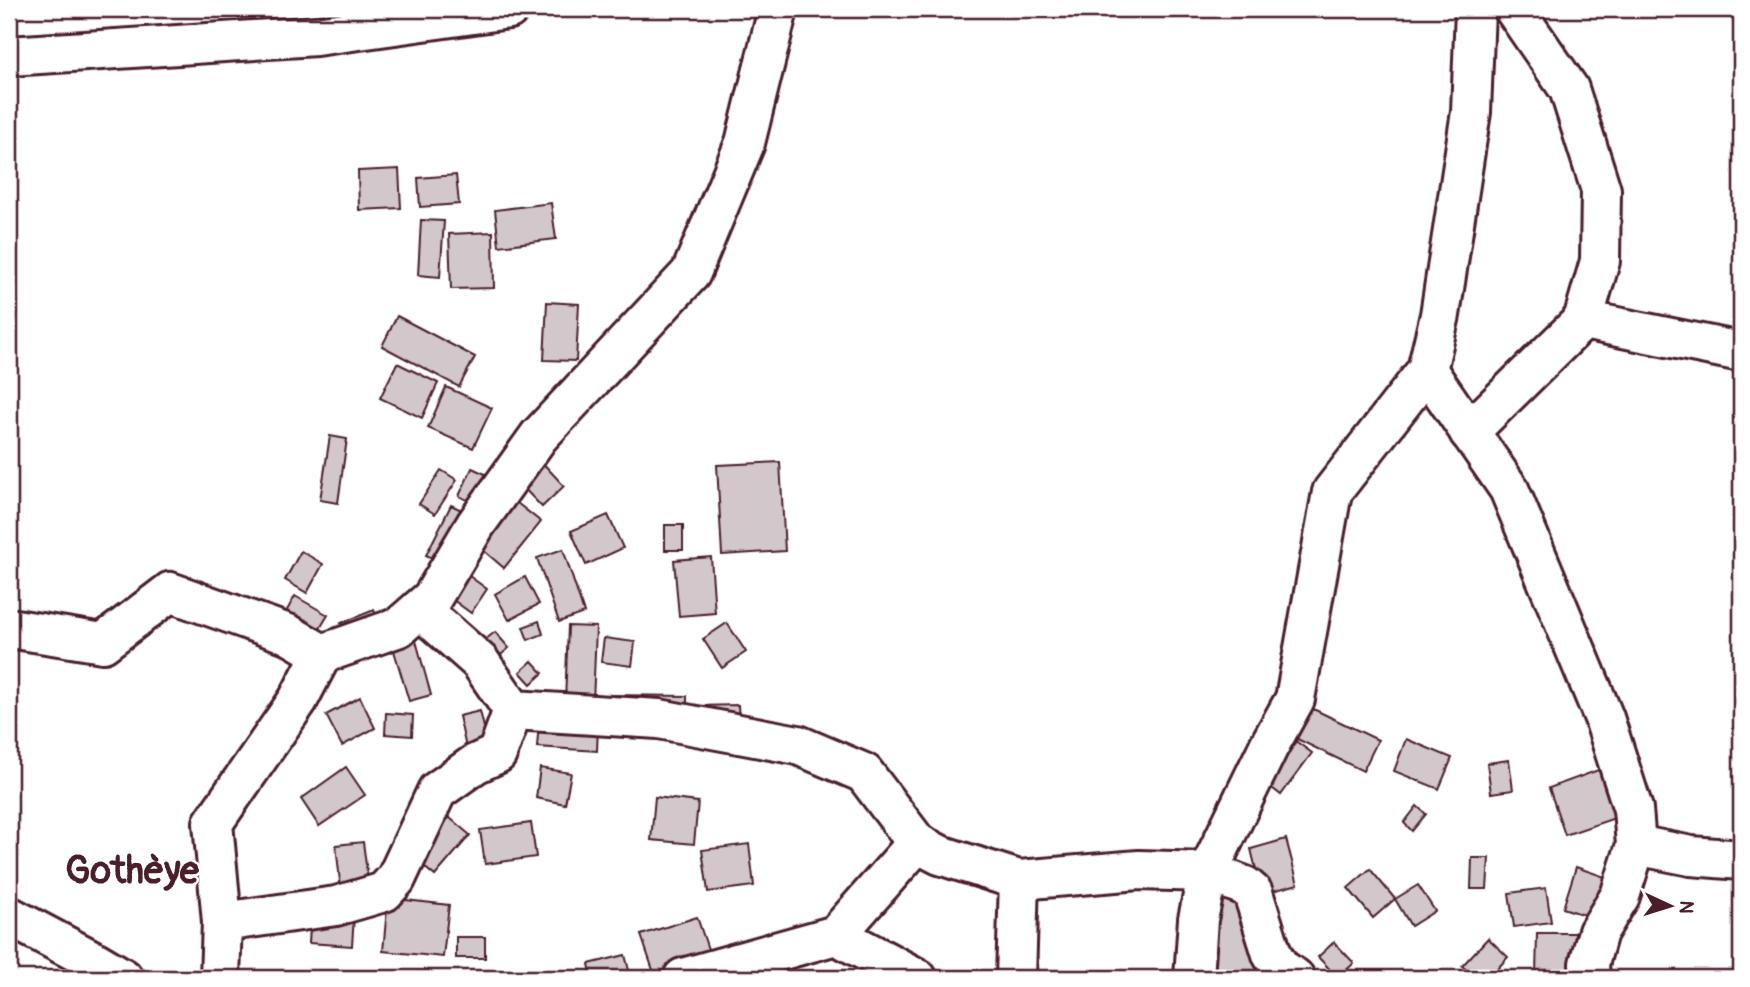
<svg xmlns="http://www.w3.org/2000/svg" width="1750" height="987" font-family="Pangolin,sans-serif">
<rect width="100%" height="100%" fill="#fff"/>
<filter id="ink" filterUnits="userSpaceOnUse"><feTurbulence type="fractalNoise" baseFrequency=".0143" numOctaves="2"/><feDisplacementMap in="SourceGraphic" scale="14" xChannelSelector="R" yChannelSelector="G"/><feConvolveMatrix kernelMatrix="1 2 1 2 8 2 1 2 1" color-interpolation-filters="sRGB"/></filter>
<g filter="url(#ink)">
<g fill="#d2c7cb" stroke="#4a1f2b" stroke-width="2">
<path d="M399 169 401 208 359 210 358 171Z"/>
<path d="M456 175 459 204 420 207 418 178Z"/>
<path d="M551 203 556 239 499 246 495 210Z"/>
<path d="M421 220 444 221 440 277 418 275Z"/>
<path d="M493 232 494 288 451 289 449 234Z"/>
<path d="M547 302 579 304 576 361 544 360Z"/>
<path d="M397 316 475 357 459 387 382 346Z"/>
<path d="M397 363 438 383 422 418 380 398Z"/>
<path d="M446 387 492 408 473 448 428 428Z"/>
<path d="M330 436 347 439 338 503 320 500Z"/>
<path d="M539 459 564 486 542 507 516 480Z"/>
<path d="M780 462 785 551 722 555 717 465Z"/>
<path d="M472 468 492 477 479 506 459 496Z"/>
<path d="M441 470 457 480 435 514 419 504Z"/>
<path d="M507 495 541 522 504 568 470 539Z"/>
<path d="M451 505 472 515 447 565 426 555Z"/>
<path d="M608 515 623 548 586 565 571 531Z"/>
<rect x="665" y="525" width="18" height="25"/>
<path d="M563 549 584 613 559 622 537 558Z"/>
<path d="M301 551 323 564 307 593 285 580Z"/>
<path d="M711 557 715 613 679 616 674 560Z"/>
<path d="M465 573 487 589 471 613 449 597Z"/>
<path d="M525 577 539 604 509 620 495 594Z"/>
<path d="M295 596 328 615 313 640 281 621Z"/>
<path d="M374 610 381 628 348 641 341 623Z"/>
<path d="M539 621 543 634 528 640 523 627Z"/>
<path d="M727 623 746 652 722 668 703 639Z"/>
<path d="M568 626 596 627 593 704 565 702Z"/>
<path d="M495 632 509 648 495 660 481 643Z"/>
<path d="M415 637 431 695 409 701 392 644Z"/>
<path d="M604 638 635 642 632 666 601 662Z"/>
<path d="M532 661 543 673 531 684 520 672Z"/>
<path d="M610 695 687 696V714L609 713Z"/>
<path d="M360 697 375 728 342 746 326 715Z"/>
<path d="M738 705 739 724 696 706Z"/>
<path d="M1307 706 1378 740 1363 771 1293 737Z"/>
<path d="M480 711 490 752 468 757 459 716Z"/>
<path d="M386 713 413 715 412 736 385 734Z"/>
<path d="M539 722 598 726 597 751 537 747Z"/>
<path d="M1290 737 1312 753 1281 795 1260 779Z"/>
<path d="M1406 739 1452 758 1439 789 1394 771Z"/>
<path d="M1509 760 1513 790 1491 793 1487 763Z"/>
<path d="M346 767 365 795 319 826 301 799Z"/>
<path d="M540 768 571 773 565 804 536 798Z"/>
<path d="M1601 769 1618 817 1565 835 1549 788Z"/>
<path d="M655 797 698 802 694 844 651 840Z"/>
<path d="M1417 806 1426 814 1412 831 1404 823Z"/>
<path d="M444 813 470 835 435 876 409 854Z"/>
<path d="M531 823 536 857 485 864 480 830Z"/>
<path d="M1286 839 1298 884 1262 894 1251 849Z"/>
<path d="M363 842 369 888 341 891 336 845Z"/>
<path d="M749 844 754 886 708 892 702 850Z"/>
<path d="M1472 858H1489L1487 889H1471Z"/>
<path d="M1576 867 1608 878 1594 918 1563 908Z"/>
<path d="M1370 869 1395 899 1373 918 1348 888Z"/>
<path d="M1418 885 1435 911 1411 926 1395 899Z"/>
<path d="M1546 888 1551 922 1514 927 1509 893Z"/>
<path d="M1252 894 1260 978H1215L1208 898Z"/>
<path d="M388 898 449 905 443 957 383 951Z"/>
<path d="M311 912 354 915 352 946 309 943Z"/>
<path d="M697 917 711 958 655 976 641 935Z"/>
<path d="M1537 933H1575V976H1536Z"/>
<rect x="456" y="937" width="29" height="21"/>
<path d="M1488 938 1508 957 1489 978H1476L1462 966Z"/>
<path d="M1334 942 1354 963 1338 978 1318 957Z"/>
<path d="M625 955 631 978H592L589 964Z"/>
</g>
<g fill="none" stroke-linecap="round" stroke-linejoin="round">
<g stroke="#4a1f2b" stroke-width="44">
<g id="street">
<path d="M9 56 316 36 509 9"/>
<path d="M1583 320 1741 352"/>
<path d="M1427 370 1509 489 1604 718 1633 809 1636 845 1620 896 1598 932 1589 964 1590 978"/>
<path d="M1469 432 1583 320 1600 261 1601 190 1569 89 1514 9"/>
<path d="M420 609 480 662 513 710 659 719 798 745 864 773 917 843 940 855 1019 880 1139 870 1208 872 1245 886 1253 893 1272 954 1280 968 1295 978"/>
<path d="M9 628 103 643 170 592 288 634 322 654"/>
<path d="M1636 845 1691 856 1741 860"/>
<path d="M9 916 96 962 123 978"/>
<path d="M222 922 336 906 384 892 396 879 437 791 475 764 497 754 513 710"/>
<path d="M836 935 917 978"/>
<path d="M220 978 222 922 213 823 298 700 322 654 399 627 432 598 476 524 539 436 691 273 745 143 778 9"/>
<path d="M683 978 836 935 917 843"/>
<path d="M1016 978 1019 880"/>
<path d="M1194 978 1198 919 1208 872 1269 746 1295 699 1332 492 1427 370 1440 315 1471 112 1475 9"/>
</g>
</g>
<use href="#street" stroke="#fff" stroke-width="38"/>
</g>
</g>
<g text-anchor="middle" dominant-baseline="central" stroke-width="5" stroke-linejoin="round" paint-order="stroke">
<g font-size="38" font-weight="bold" fill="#4a1f2b" stroke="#fff">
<text x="132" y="871">Gothèye</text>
</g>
</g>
<rect width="1750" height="987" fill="none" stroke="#fff" stroke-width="35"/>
<rect x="18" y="18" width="1715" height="952" fill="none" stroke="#4a1f2b" stroke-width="2.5" filter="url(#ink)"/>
<g transform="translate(1670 906) rotate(94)" stroke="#ffffff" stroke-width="5" paint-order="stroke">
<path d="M0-5L12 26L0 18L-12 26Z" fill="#4a1f2b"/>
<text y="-10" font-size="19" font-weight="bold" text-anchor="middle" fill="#4a1f2b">N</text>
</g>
</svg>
